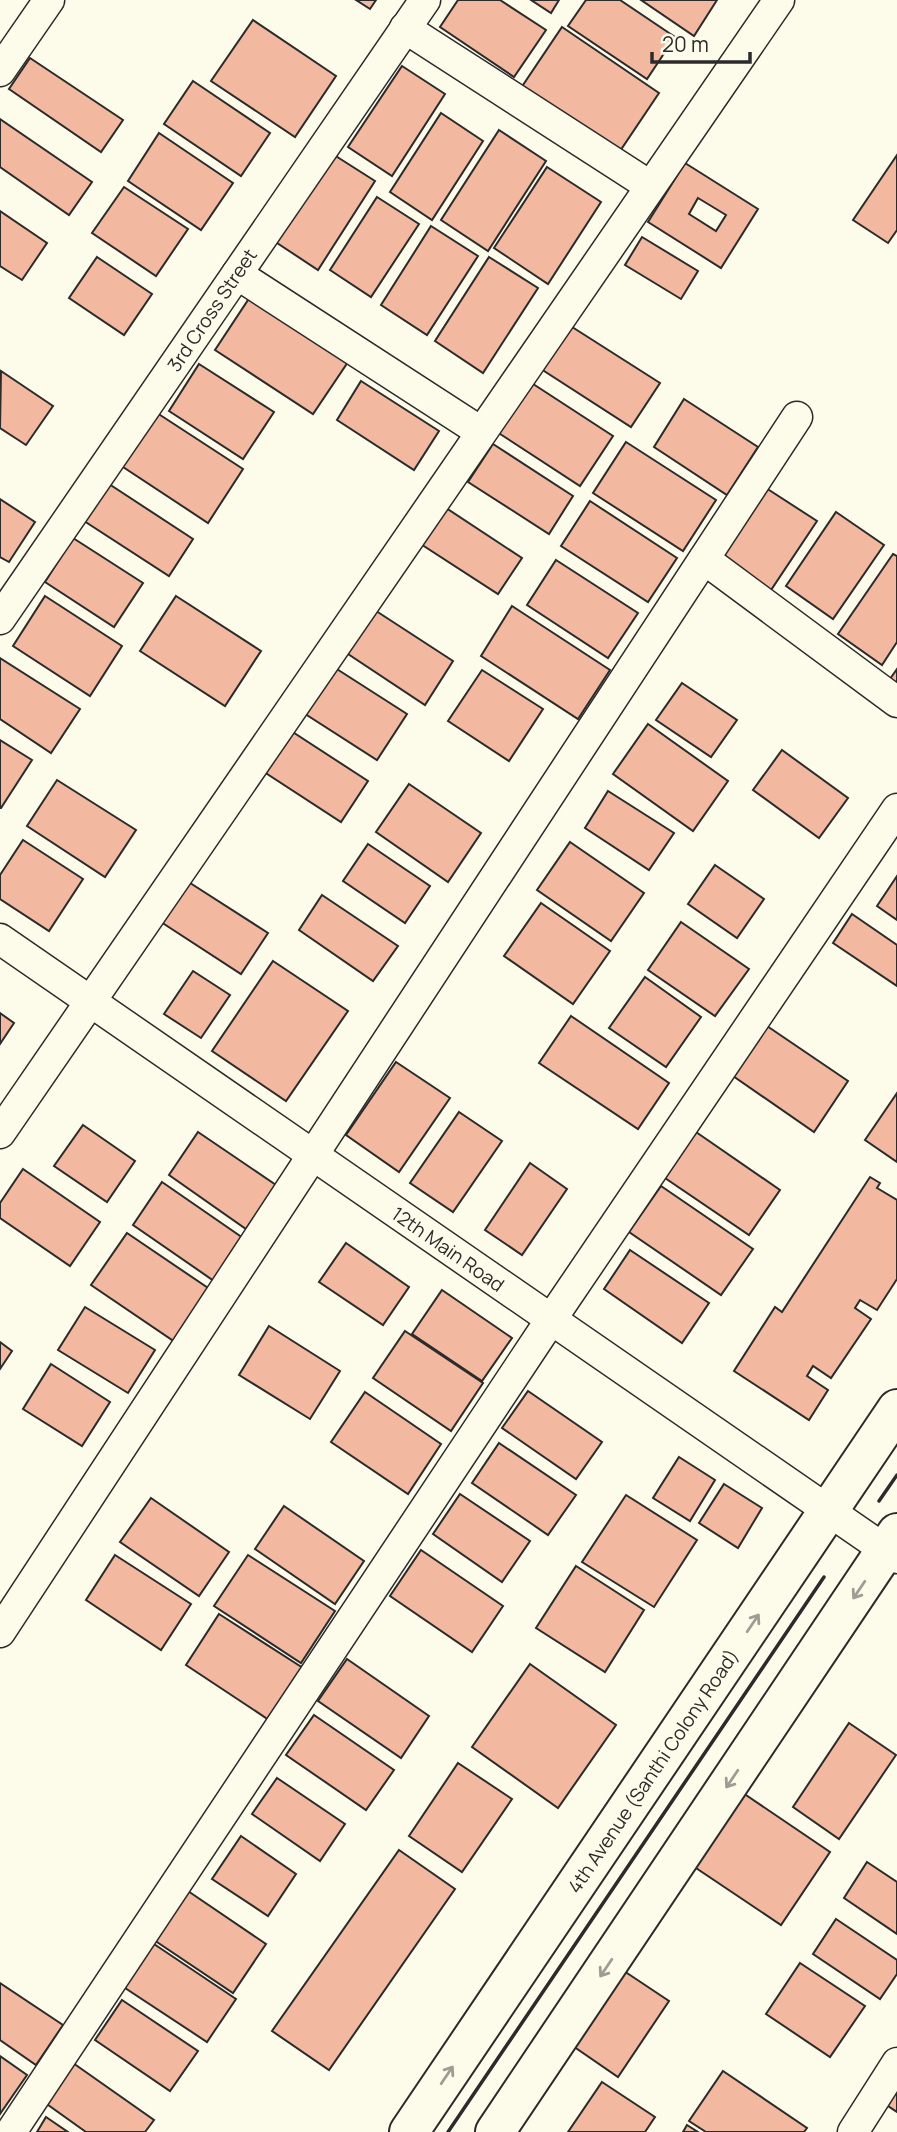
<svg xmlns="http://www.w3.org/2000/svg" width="897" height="2132" font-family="Manrope,sans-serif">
<rect width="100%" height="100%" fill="#fdfbea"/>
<g fill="#f2b8a0" stroke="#2b2b2b" stroke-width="2" fill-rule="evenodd">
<path d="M356 0H376L370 9Z"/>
<path d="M458 0H500L546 30 514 77 440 27Z"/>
<path d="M531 0H559L551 13Z"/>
<path d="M586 0H620L675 37 647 79 568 26Z"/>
<path d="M641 0H717L694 36Z"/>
<path d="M253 20 336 76 295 137 211 81Z"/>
<path d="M562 27 659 93 618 154 521 88Z"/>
<path d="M30 58 123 120 101 152 9 89Z"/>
<path d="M402 66 445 94 392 176 348 147Z"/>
<path d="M193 81 270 133 241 176 164 124Z"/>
<path d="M441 113 483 141 432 220 390 192Z"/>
<path d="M0 119 92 182 69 215 0 167Z"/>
<path d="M499 130 546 161 488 251 441 220Z"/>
<path d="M159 133 233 183 201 230 128 181Z"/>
<path d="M331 153 375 181 318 270 274 241Z"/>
<path d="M897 155V230L888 243 853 220Z"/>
<path d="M685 163 758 209 721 268 648 222ZM698 198 726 215 716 231 689 214Z"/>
<path d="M547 167 601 202 548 284 494 248Z"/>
<path d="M124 187 188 229 156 276 92 233Z"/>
<path d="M377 197 419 224 371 297 330 270Z"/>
<path d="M0 211 47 243 22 280 0 266Z"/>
<path d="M431 226 478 256 427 335 381 305Z"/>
<path d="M642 237 698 271 681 299 625 265Z"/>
<path d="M97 257 152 294 124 335 69 298Z"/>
<path d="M489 257 538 288 483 373 435 341Z"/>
<path d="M252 294 350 359 313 414 215 350Z"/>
<path d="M569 325 660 383 631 427 541 369Z"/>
<path d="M199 364 274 412 243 459 169 411Z"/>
<path d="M1 371 53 406 26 445 0 428Z"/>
<path d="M527 380 613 436 580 486 494 430Z"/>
<path d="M361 381 439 431 414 470 337 420Z"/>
<path d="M684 399 758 447 727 495 654 447Z"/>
<path d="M154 411 243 469 208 523 120 465Z"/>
<path d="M626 442 716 500 683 551 593 493Z"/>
<path d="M493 444 573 496 549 534 468 482Z"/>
<path d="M106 482 193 539 169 576 81 519Z"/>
<path d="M766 488 817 521 769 593 718 560Z"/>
<path d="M0 499 35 522 9 562 0 557Z"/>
<path d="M590 501 677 558 648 602 561 546Z"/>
<path d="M437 502 522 558 498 594 413 539Z"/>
<path d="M836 512 884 545 833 619 786 586Z"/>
<path d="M73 538 143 583 114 627 45 582Z"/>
<path d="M893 554 897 556V642L882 665 838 634Z"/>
<path d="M556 560 638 613 608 658 527 605Z"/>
<path d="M45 596 122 646 90 696 13 646Z"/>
<path d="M176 596 261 651 225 706 140 651Z"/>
<path d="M512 606 610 670 578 719 481 656Z"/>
<path d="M370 607 453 661 425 705 342 650Z"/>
<path d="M0 658 80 709 51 753 0 719Z"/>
<path d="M329 664 407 714 377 760 299 710Z"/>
<path d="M897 669V684L890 679Z"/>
<path d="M482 670 543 709 509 761 448 721Z"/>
<path d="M682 683 737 720 711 757 656 720Z"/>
<path d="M648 724 728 781 693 831 613 774Z"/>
<path d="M285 727 368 781 341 822 258 768Z"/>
<path d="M0 740 32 760 1 808H0Z"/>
<path d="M782 750 848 798 819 838 753 790Z"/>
<path d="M57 780 136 830 105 877 27 826Z"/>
<path d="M409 784 481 833 448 882 376 832Z"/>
<path d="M608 791 674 833 649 870 585 828Z"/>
<path d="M23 840 83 879 49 931 0 899V875Z"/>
<path d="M570 842 644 893 611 941 537 890Z"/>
<path d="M368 844 430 886 405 923 343 881Z"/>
<path d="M715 865 764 899 737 938 688 904Z"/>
<path d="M897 876V920L877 906Z"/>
<path d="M187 881 268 933 241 974 161 922Z"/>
<path d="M322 895 398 946 373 981 299 930Z"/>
<path d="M541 903 610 951 573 1004 504 956Z"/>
<path d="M852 914 897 945V986L833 943Z"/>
<path d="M681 922 749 969 715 1016 648 970Z"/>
<path d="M273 961 348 1011 286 1101 212 1051Z"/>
<path d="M193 971 230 995 201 1038 164 1014Z"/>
<path d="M645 977 701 1017 666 1067 609 1028Z"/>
<path d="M0 1013 14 1023 0 1044Z"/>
<path d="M571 1016 669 1083 638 1129 539 1063Z"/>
<path d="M767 1026 848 1081 814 1132 733 1076Z"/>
<path d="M396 1062 450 1098 399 1172 346 1135Z"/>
<path d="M897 1093V1162L865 1140Z"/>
<path d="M459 1112 502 1141 453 1212 410 1183Z"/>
<path d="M83 1125 135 1161 107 1202 54 1166Z"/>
<path d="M198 1132 276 1185 246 1229 169 1175Z"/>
<path d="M696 1132 780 1190 749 1235 665 1178Z"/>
<path d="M530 1163 567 1189 522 1255 485 1230Z"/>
<path d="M23 1169 100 1222 70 1266 0 1218V1203Z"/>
<path d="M870 1177 880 1183 877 1188 897 1200V1279L877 1310 860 1300 855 1308 871 1319 831 1378 813 1366 807 1376 828 1390 809 1420 734 1371 775 1307 782 1312Z"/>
<path d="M162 1182 243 1238 214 1281 133 1225Z"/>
<path d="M661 1186 753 1249 721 1295 629 1232Z"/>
<path d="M127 1233 214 1292 178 1344 91 1285Z"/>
<path d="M346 1243 409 1287 383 1325 319 1282Z"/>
<path d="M630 1250 709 1303 682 1343 604 1289Z"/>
<path d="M442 1290 512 1338 482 1381 412 1334Z"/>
<path d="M85 1307 155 1350 128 1393 58 1350Z"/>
<path d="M269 1326 340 1371 310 1419 239 1375Z"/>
<path d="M405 1331 483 1383 451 1431 373 1378Z"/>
<path d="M0 1342 12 1351 0 1369Z"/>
<path d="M51 1364 110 1402 82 1446 23 1409Z"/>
<path d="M528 1391 602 1442 576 1479 502 1428Z"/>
<path d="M365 1392 441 1444 408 1494 331 1442Z"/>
<path d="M499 1443 576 1495 548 1535 472 1483Z"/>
<path d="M679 1457 715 1480 690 1521 653 1498Z"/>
<path d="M724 1484 762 1508 738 1548 699 1523Z"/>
<path d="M460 1494 530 1541 502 1582 433 1534Z"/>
<path d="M626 1495 697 1540 654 1607 582 1562Z"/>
<path d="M151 1498 229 1552 199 1596 120 1542Z"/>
<path d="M284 1506 364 1561 335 1604 255 1549Z"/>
<path d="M421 1550 503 1606 472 1652 390 1596Z"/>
<path d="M115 1555 191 1604 161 1650 86 1600Z"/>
<path d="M248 1555 335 1611 301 1663 214 1606Z"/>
<path d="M576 1566 644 1610 605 1672 536 1628Z"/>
<path d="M219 1614 303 1668 269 1720 186 1665Z"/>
<path d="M347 1659 429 1716 401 1758 318 1701Z"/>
<path d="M530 1664 616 1725 558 1808 472 1747Z"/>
<path d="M314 1715 394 1770 366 1810 286 1755Z"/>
<path d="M849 1723 896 1755 839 1839 793 1807Z"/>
<path d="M458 1763 512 1799 462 1872 409 1836Z"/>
<path d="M277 1778 345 1824 320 1861 252 1814Z"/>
<path d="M743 1793 830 1852 781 1925 693 1866Z"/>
<path d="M241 1836 296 1874 268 1916 212 1879Z"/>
<path d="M399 1850 455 1889 329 2070 272 2031Z"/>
<path d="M867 1862 897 1882V1934L844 1898Z"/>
<path d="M185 1889 266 1944 233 1993 151 1938Z"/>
<path d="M836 1919 897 1960V1974L880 1999 813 1954Z"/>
<path d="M151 1942 236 1999 207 2042 122 1986Z"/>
<path d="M800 1963 865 2006 830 2057 766 2014Z"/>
<path d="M621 1969 669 2001 618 2077 570 2044Z"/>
<path d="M0 1983 63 2025 36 2065 0 2040Z"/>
<path d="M122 2000 198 2051 170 2091 95 2040Z"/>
<path d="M0 2056 27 2075 0 2114Z"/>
<path d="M73 2063 154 2120 145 2132H86L44 2102Z"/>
<path d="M723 2071 807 2128 804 2132H706L689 2121Z"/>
<path d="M897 2079V2112L882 2102Z"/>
<path d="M602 2082 655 2117 645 2132H568Z"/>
<path d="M46 2117 68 2132H37Z"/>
<path d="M687 2125 698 2132H683Z"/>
</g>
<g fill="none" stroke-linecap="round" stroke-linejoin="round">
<g stroke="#2b2b2b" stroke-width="33">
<g id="street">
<path d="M405 28 650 186"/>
<path d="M0 71 49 0"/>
<path d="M237 274 481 432"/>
<path d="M704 559 897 702"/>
<path d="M0 619 425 0"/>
<path d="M0 939 897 1558"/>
<path d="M0 1133 779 0"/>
<path d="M0 1632 797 417"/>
<path d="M11 2132 550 1321 897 809"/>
<path d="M853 2132 897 2063"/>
</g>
</g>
<g stroke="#2b2b2b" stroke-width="42">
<g id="secondary">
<path d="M409 2132 897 1409"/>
<path d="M495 2132 897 1533"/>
</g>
</g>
<use href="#street" stroke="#fdfbea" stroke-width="30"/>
<use href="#secondary" stroke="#fdfbea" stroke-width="38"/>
<g stroke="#2b2b2b" stroke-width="3.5">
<path d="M879 1501 897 1475"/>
<path d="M448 2132 824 1577"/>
</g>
</g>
<defs><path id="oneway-shaft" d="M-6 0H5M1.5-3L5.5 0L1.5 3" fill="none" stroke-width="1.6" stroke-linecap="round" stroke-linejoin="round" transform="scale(1.75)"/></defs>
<g stroke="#9e9d94">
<use href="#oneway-shaft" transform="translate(859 1590) rotate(124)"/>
<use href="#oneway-shaft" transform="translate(753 1623) rotate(-56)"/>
<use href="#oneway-shaft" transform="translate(732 1779) rotate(124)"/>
<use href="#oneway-shaft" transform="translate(606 1968) rotate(124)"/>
<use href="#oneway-shaft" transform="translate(447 2075) rotate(-56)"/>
</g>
<g text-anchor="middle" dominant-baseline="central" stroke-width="5" stroke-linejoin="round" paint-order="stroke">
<g font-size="19" fill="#2b2b2b" stroke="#fdfbea">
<text transform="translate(212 310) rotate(-56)">3rd Cross Street</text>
<text transform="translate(448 1249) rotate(35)">12th Main Road</text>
<text transform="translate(653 1771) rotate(-56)">4th Avenue (Santhi Colony Road)</text>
</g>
</g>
<path d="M652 52v10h98v-10" fill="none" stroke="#2b2b2b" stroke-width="3.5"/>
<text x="662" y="52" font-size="21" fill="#2b2b2b" stroke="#fdfbea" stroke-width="5" paint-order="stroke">20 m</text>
</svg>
